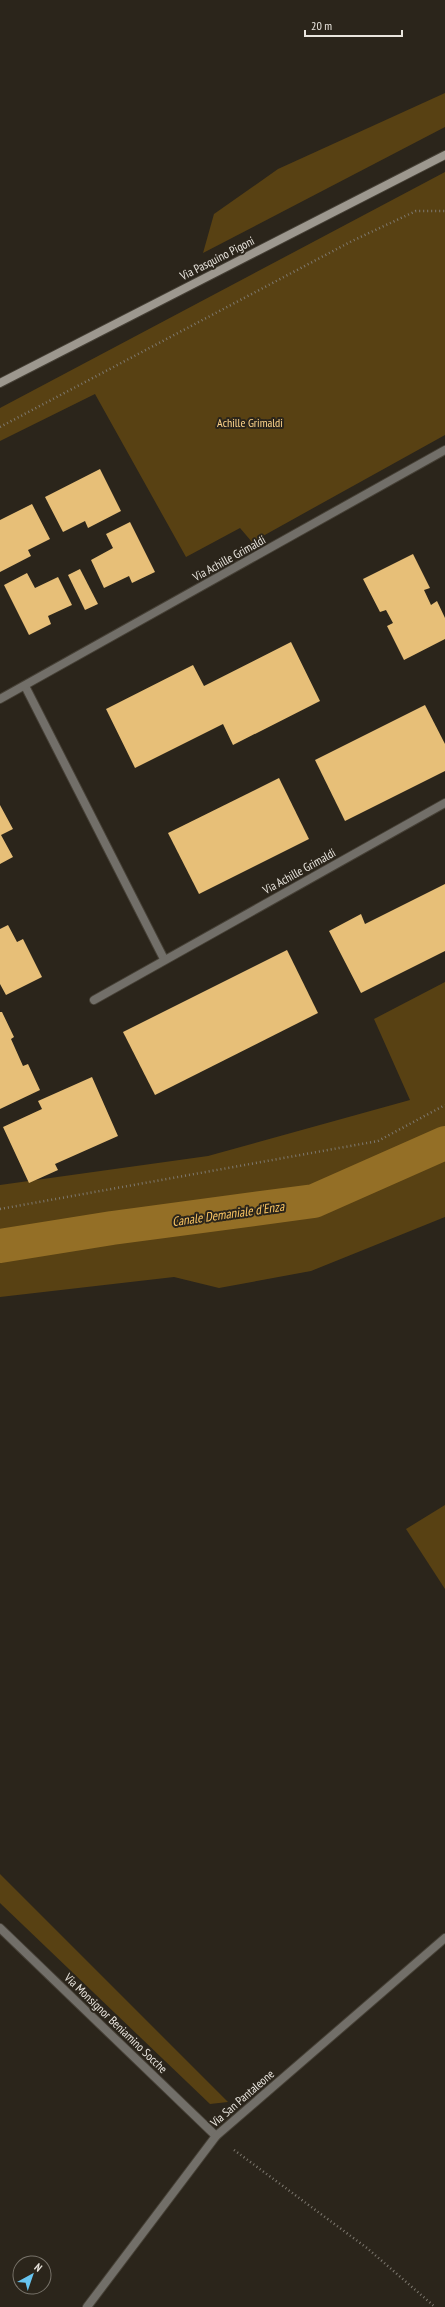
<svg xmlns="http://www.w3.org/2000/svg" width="445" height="2307" font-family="'PT Sans Narrow',sans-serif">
<rect width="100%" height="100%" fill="#2b251b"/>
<g fill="#584113">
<path d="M445 93V127L203 253 214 214 278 169Z"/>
<path d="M445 172V435L252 542 240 528 186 557 95 394 0 441V408Z"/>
<path d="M445 982V1217L311 1271 219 1288 174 1277 0 1297V1185L208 1156 410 1100 374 1019Z"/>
<path d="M445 1505V1589L406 1529Z"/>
<path d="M0 1874 228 2102 210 2104 0 1903Z"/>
</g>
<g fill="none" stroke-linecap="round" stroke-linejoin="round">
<path stroke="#946f26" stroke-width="34" d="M0 1246 112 1228 314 1201 445 1143"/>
</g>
<g fill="#e7bf78">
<path d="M100 469 121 511 88 528 85 521 63 532 45 497Z"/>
<path d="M32 504 50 539 28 550 31 556 0 572V520Z"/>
<path d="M130 522 155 572 132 583 129 576 104 588 91 560 113 548 106 534Z"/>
<path d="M413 554 430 588 424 590 431 605 437 601 445 618V639L404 660 387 626 393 623 386 610 380 612 363 579Z"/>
<path d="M80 569 98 604 85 610 68 575Z"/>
<path d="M27 573 35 588 58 577 72 605 48 616 51 624 29 635 4 585Z"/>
<path d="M291 642 320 701 233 745 223 724 135 768 106 709 193 665 204 686Z"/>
<path d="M425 705 445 744V771L345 821 315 760Z"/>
<path d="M279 778 309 839 199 894 168 833Z"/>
<path d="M0 805 13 829 1 835 13 857 0 864Z"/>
<path d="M445 884V951L361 993 329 931 361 914 365 924Z"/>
<path d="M8 925 17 942 23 939 42 977 6 995 0 984V929Z"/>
<path d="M287 950 318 1013 155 1095 123 1032Z"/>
<path d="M0 1012H2L14 1037 11 1039 23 1066 28 1064 40 1090 0 1109Z"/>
<path d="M92 1077 118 1136 55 1164 58 1170 29 1183 3 1127 42 1109 38 1101Z"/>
</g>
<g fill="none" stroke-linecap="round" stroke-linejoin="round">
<g stroke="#464036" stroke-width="10">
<g id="street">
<path d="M25 686 164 959"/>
<path d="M0 699 445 450"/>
<path d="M94 1000 445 803"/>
<path d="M0 1928 216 2136"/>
<path d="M87 2307 216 2136 445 1938"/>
</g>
</g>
<g stroke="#464036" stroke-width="10">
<path id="secondary" d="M0 383 445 155"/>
</g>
<g stroke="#7e7970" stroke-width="2.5" stroke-dasharray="1 3" stroke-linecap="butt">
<path d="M0 427 352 241 416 211H445"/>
<path d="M0 1209 378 1141 445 1105"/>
<path d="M234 2150 367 2248 435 2307"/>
</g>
<use href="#street" stroke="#726f69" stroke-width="8"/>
<use href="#secondary" stroke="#9d988f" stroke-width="8"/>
</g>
<g text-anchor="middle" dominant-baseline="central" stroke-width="4" stroke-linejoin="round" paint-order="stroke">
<g font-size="12" fill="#e9e5de" stroke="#2b251b">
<text transform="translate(217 258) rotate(-27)">Via Pasquino Pigoni</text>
<text transform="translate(229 558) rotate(-29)">Via Achille Grimaldi</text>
<text transform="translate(299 871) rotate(-29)">Via Achille Grimaldi</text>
<text transform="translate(116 2023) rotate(44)">Via Monsignor Beniamino Socche</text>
<text transform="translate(242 2098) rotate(-41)">Via San Pantaleone</text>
</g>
<g font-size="12" fill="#fed48a" stroke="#2b251b">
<text x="250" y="422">Achille Grimaldi</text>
</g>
<g font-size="13" font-style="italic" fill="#fac563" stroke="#2b251b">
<text transform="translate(228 1214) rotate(-8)">Canale Demaniale d'Enza</text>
</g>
</g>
<g transform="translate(32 2275) rotate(40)"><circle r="19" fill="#2b251b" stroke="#777269"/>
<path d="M0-3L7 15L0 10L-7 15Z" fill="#67c4f0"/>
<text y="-6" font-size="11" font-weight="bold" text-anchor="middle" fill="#e9e5de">N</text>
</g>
<path d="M305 30v6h97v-6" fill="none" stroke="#e9e5de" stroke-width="2"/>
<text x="311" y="30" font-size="12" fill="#e9e5de" stroke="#2b251b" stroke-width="3" paint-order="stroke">20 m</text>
</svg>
